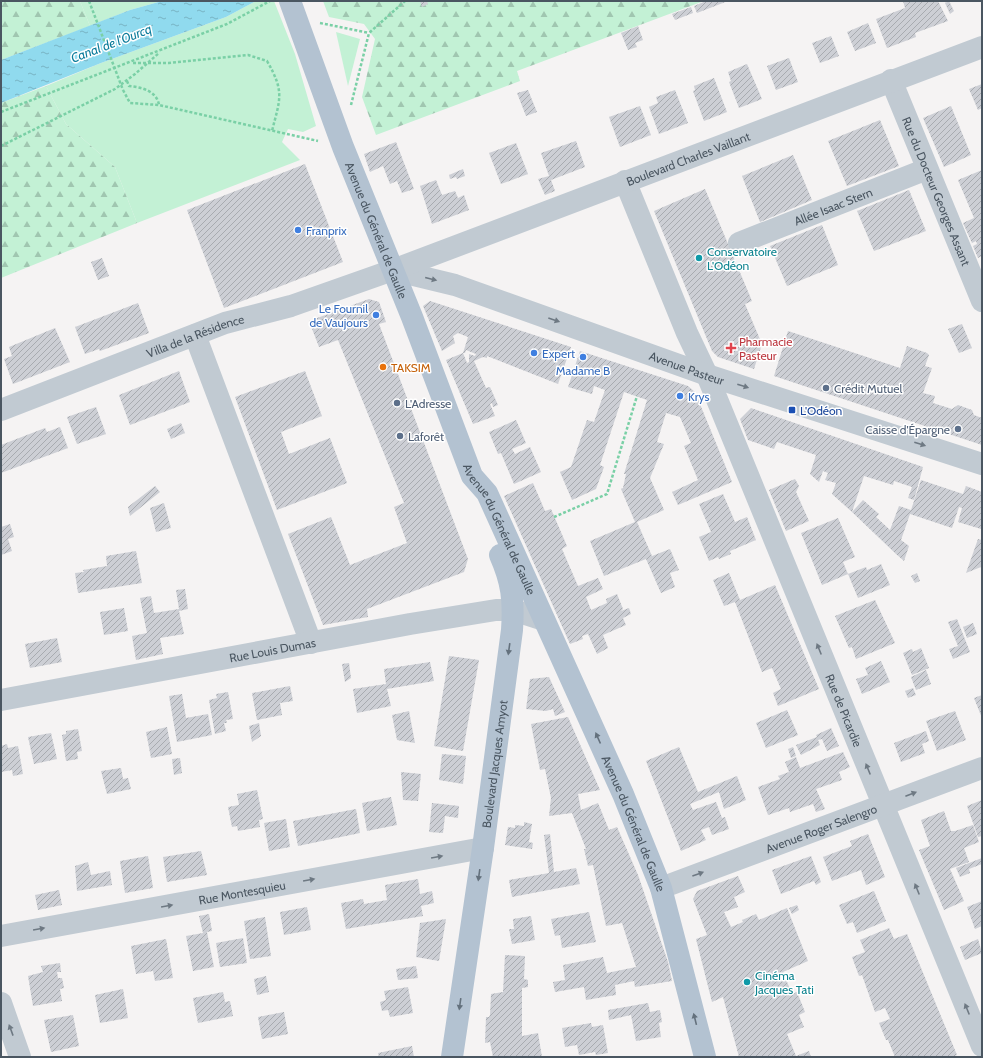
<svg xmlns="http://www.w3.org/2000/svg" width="983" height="1058" font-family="Cabin,sans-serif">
<defs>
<pattern id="forest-firs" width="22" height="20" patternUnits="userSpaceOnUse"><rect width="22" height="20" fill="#c3f1d5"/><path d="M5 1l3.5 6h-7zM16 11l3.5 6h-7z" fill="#a0c6b0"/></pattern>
<pattern id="water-ripples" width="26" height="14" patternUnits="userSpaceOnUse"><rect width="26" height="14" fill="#90daee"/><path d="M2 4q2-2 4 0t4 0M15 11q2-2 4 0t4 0" fill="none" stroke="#78b4c4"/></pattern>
<pattern id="building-hatch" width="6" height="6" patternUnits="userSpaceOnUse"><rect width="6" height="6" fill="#cdcfd5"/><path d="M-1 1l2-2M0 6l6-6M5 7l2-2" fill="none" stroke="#a8abb0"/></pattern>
</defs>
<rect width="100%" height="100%" fill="#f5f3f3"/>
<g fill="#c3f1d5">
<path d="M80 1H162L130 10 90 26Z"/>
<path d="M256 1H274L295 54 316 126 303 132 288 129 282 142 300 160 137 223 115 167 66 124 46 86 101 63 226 17Z"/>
<path d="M336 32 360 39 348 86Z"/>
</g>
<g fill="url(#forest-firs)">
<path d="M1 1H80L90 26 1 60Z"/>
<path d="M323 1H704L517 71 520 81 376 135 362 97 375 39 364 24 329 17Z"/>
<path d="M46 86 66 124 115 167 137 223 1 278V103Z"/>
</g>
<path fill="url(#water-ripples)" d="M162 1H256L226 17 101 63 1 103V60L130 10Z"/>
<g fill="url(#building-hatch)">
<path d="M420 1H427L428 4 422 7Z"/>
<path d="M706 1H728L697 13 694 6Z"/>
<path d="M903 1H938L948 21 915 33 916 37 887 48 876 19 905 8Z"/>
<path d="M949 1 954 11 950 14 945 3Z"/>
<path d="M691 7 693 13 675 20 672 14Z"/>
<path d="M868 23 876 43 855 51 847 32Z"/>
<path d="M638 26 643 40 635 43 637 47 628 50 621 33Z"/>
<path d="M831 36 839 56 820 63 812 43Z"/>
<path d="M789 58 798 82 776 90 767 66Z"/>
<path d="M747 64 762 99 739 108 729 82 731 81 728 72Z"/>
<path d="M714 78 727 112 704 121 693 91 695 90 694 86Z"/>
<path d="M982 84V108L978 110 969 89Z"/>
<path d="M528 90 537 112 526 116 517 93Z"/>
<path d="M675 90 688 123 659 134 649 107 658 103 656 97Z"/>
<path d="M640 106 651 135 620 147 609 117Z"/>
<path d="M951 106 971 155 944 167 923 118Z"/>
<path d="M880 120 899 166 847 186 828 141Z"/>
<path d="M576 141 585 167 551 180 555 191 545 195 538 179 549 176 541 153Z"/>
<path d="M396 142 414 189 402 193 397 181 390 184 383 166 370 172 364 154Z"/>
<path d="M516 143 528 174 501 184 489 153Z"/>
<path d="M793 155 812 200 760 222 742 176Z"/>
<path d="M305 164 343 262 224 308 187 210Z"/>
<path d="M463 169 465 176 457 179 456 177 450 179 449 175Z"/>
<path d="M982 170V256L978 258 973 246 977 244 976 241 972 243 963 223 974 218 958 180Z"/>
<path d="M436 180 442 195 455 191 458 198 464 195 469 210 432 224 420 186Z"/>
<path d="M705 189 752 301 745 304 762 344 754 369 718 357 712 351 654 211Z"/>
<path d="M909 190 926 231 874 251 857 211Z"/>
<path d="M822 225 838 265 787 286 770 246Z"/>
<path d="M102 258 109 276 98 280 91 262Z"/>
<path d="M369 299 379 302 386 322 379 324 468 559 464 572 367 609 368 617 323 625 288 534 331 517 350 565 407 543 394 507 404 503 338 340 319 347 309 321Z"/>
<path d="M430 301 571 347 558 384 487 356V358L483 357 474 361 486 388 490 387 498 405 493 407 492 403 490 404 495 416 473 424 446 360 463 353 467 363 469 362V354L475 356 476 354 466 350 465 353H463L468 337 458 333 453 336 455 343 442 351 423 306Z"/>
<path d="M138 303 149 333 100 351 99 349 85 354 75 327Z"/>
<path d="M962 324 972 348 959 353 948 329Z"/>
<path d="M55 328 70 362 13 384 4 359 12 356 9 347Z"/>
<path d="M788 331 900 368 907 346 927 353 929 355 925 366 932 368 923 393 935 396 933 403 952 409 958 405 972 410 974 415 982 418V445L774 376Z"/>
<path d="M580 351 688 386 695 392 732 482 678 505 672 492 698 480 684 446 691 443 680 417 666 413 657 442 664 444 650 478 664 510 637 522 652 556 670 549 679 570 670 573 675 587 661 593 646 559 604 576 590 541 635 522 621 489 623 488 626 474H624L647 400 624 392 600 465 604 467 596 489 572 500 560 472 571 467 587 420 594 422 605 390 594 386 592 394 568 387Z"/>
<path d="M179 371 190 402 130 425 119 395Z"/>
<path d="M305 371 322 416 281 432 289 454 330 438 347 483 277 510 235 397Z"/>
<path d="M96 407 106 434 77 444 67 417Z"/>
<path d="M751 408 923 467 914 500 908 498 912 487 894 481 893 485 864 476 852 512 863 500 879 514 876 517 890 530 899 506 911 510 921 480 963 494 966 486 982 492 981 529 958 522 962 508 959 507 952 528 910 514 901 540 909 546 904 561 896 554 852 512 832 494 836 483 825 480 828 473 823 471 819 482 810 474 816 455 777 442 774 449 748 440 740 419Z"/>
<path d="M516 420 526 443 512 449 515 454 530 447 541 472 514 484 501 453 498 454 489 432Z"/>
<path d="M181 423 185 433 171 439 167 429Z"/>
<path d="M60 427 68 448 1 473V445L45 428 47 432Z"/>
<path d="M795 479 799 486 796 492 809 521 786 531 769 490Z"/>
<path d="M533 483 545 511 551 509 567 546 562 549 578 586 598 578 603 589 586 597 591 610 607 603 606 599 617 594 623 609 621 611 629 608 631 614 623 618 626 625 603 635 608 648 597 654 588 634 582 636 583 639 570 644 504 496Z"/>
<path d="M155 486 160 492 130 516 128 507Z"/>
<path d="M723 494 735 522 747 517 756 540 730 551 731 554 719 559 718 557 709 561 699 537 711 532 699 504Z"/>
<path d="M164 503 171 528 156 532 150 508Z"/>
<path d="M838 518 855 557 843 562 848 574 822 585 801 533Z"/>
<path d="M10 524 14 537 8 539 12 551 1 555V527Z"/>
<path d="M978 539 982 540 981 567 966 573Z"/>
<path d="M136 551 142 583 78 593 75 573 84 572 83 570 107 566 106 556Z"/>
<path d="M881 564 890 585 858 598 848 574 866 567 867 570Z"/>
<path d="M729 573 740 600 775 585 819 689 778 706 773 693 781 689 772 668 762 672 735 602 724 606 713 580Z"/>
<path d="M917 573 920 581 915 583 911 576Z"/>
<path d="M185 589 188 609 179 611 184 634 160 638 163 654 136 660 132 636 147 633 140 598 151 596 154 613 179 609 176 590Z"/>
<path d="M875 600 895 643 856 659 852 647 849 648 835 616Z"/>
<path d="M124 608 128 631 104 635 100 612Z"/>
<path d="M957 619 970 652 953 659 949 649 958 646 948 622Z"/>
<path d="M973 623 977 634 967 638 963 627Z"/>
<path d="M57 638 62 662 30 668 25 644Z"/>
<path d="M921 648 929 668 912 675 903 653 912 649 913 652Z"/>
<path d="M449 656 479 660 463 751 434 746Z"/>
<path d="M881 661 890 682 862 694 856 679 868 675 865 668Z"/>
<path d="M430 662 434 681 387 689 391 706 357 713 353 689 386 684 384 669Z"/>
<path d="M349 663 351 678 345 682 342 664Z"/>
<path d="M926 670 931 684 916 690 911 677Z"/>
<path d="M549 677 565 712 555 716 553 709 546 711 526 709 530 679Z"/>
<path d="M290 686 293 701 280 703 282 715 257 720 252 693Z"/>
<path d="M913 688 916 695 908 698 905 691Z"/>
<path d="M228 692 233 719 226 720 227 723H224L226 731 215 734 209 700 217 698 216 694Z"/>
<path d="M182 694 186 718 208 714 212 735 177 742 169 696Z"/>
<path d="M982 695V718L974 698Z"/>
<path d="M787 710 798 735 766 748 756 723Z"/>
<path d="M409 711 415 743 397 740 392 715Z"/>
<path d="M955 711 966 740 937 751 926 721Z"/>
<path d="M568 717 600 790 578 794 581 810 598 803 609 830 617 827 638 875 668 962 672 981 635 987 634 981 615 985 616 995 586 1000 584 987 555 992 553 982 565 980 563 965 603 957 607 973 636 967 622 923 606 926 593 865 588 866 584 849H586L572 813 549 816 551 798 545 769 540 770 531 724Z"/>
<path d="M259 723 261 736 252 742 249 726Z"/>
<path d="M167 727 172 754 151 758 146 732Z"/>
<path d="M831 728 839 746 827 751 822 739 818 740 820 745 801 755 796 745 817 737 816 735Z"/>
<path d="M78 729 82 751 77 752 78 759 66 761 62 735 66 734V731Z"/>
<path d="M926 731 929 741 922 744 925 753 901 762 894 743Z"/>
<path d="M51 733 57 759 34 764 28 737Z"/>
<path d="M7 744 8 748 18 746 23 774 13 776 12 770 1 772V746Z"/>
<path d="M679 747 698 792 737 776 746 800 724 809 719 792 690 804 693 810 716 802 722 818 725 817 729 829 712 835 709 827 701 830 706 840 681 851 646 761Z"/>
<path d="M793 747 796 756 791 758 788 749Z"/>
<path d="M843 752 850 767 839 772 842 780 816 789 825 809 816 812 813 804 790 812 789 808 768 815 758 787 780 779 778 776 789 772 785 762 796 757 800 768Z"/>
<path d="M442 754 466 756 463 784 439 780Z"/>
<path d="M180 758 182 773 174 775 172 759Z"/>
<path d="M121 768 123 779 128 778 131 789 107 794 101 771Z"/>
<path d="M401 772 421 774 418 801 403 800Z"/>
<path d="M257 790 263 819 259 820 260 827 238 831 237 826 232 827 228 807 239 805 237 794Z"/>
<path d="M391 797 397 825 367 831 362 803Z"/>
<path d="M982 800V836L978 837 967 806Z"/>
<path d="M432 803 459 806 458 818 445 816 443 833 429 832Z"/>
<path d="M356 809 360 833 298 846 293 821Z"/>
<path d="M944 811 951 831H955L973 825 979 842 964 848 969 862 950 869 964 901 944 910 919 850 930 846 921 820Z"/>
<path d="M286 819 290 847 269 851 264 823Z"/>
<path d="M524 822 532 824 529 842 533 843 532 849 505 845 508 827 515 828V825L524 826Z"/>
<path d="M550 834 554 872 576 868 580 884 512 897 509 880 549 873 544 835Z"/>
<path d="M868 834 885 877 866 885 861 870 832 881 823 857 852 846 850 841Z"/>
<path d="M201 851 207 875 167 882 163 857Z"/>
<path d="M148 856 153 888 125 893 120 861Z"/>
<path d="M811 856 821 882 816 885 814 881 781 894 772 870Z"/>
<path d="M982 858V864L969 869 970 873 960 877 956 868Z"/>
<path d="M88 862 91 875 110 871 112 885 77 891 75 866Z"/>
<path d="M738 876 745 892 734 897 738 907 724 912 731 927 743 922 742 920 756 914 759 920 787 908 808 961 783 972 792 994 797 992 805 1012 799 1015 804 1027 787 1034 796 1056 809 1051 811 1057H739L723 997 712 1002 696 939 707 935 693 899 697 891Z"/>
<path d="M418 879 420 894 432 891 434 903 421 906 423 916 346 929 341 903 363 899 364 904 387 900 385 885Z"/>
<path d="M59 890 62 905 38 910 35 895Z"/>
<path d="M874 891 886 921 857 933 853 922 847 924 839 905Z"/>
<path d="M982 901V926L975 929 967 907Z"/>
<path d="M797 905 799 910 792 914 789 908Z"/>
<path d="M307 907 311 930 284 935 280 912Z"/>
<path d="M589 912 596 942 562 948 560 935 555 936 551 919Z"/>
<path d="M209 914 212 931 207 932 214 967 193 971 186 936 203 933 199 916Z"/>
<path d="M531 916 535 940 512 944 509 929H514L513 919Z"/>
<path d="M265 917 271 956 250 959 244 921Z"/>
<path d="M446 919 439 961 416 957 420 923Z"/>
<path d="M889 928 894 939 907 934 957 1055 952 1057H895L888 1040H886L879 1023 890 1019 885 1008 875 1012 862 975 859 976 852 957 865 952 860 940Z"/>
<path d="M243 938 247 963 220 967 216 943Z"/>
<path d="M166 939 173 978 155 981 153 971 136 974 131 946Z"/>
<path d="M978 939 982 953 965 960 960 947Z"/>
<path d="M505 955 525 956 524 979 528 980V987L522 988V1036L538 1033 542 1057H493L490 1042 485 1043 486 1017H489L490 1015 491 994 503 992Z"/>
<path d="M60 963 61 972H57L58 978H62L64 988 60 989 62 1001 33 1006 28 976 43 972 41 966Z"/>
<path d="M416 966 418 978 398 980 396 969Z"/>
<path d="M266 976 269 992 257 995 254 979Z"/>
<path d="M408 987 413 1013 390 1017 388 1010 382 1011 380 1002 386 1000 384 991Z"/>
<path d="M123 989 128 1018 100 1023 95 995Z"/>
<path d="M223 992 225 1002 230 1001 233 1016 198 1023 193 998Z"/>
<path d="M648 1003 650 1012 660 1010 662 1022 659 1023 661 1037 636 1041 631 1015 609 1020 608 1010Z"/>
<path d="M284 1012 288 1034 262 1039 258 1017Z"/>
<path d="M73 1015 79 1046 51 1052 44 1020Z"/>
<path d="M591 1023 592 1027 603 1025 608 1053 596 1055 595 1052 579 1055 577 1045 565 1047 562 1028Z"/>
<path d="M412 1046 414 1057H379L378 1053Z"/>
</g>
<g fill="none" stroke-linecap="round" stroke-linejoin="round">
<g stroke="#7ad0a6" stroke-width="2.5" stroke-dasharray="3 2" stroke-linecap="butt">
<path d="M320 23 369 33"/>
<path d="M133 63H169L248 55 267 61C285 92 280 99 272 131"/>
<path d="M127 81 129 86C141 87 157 91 159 105"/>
<path d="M123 90 130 103 159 105 318 141"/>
<path d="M351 105 369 33 405 1"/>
<path d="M1 112 227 24 270 1"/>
<path d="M1 146 115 89 135 74 159 53"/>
<path d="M554 517 607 494 637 396"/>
</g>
<g stroke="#c1cad2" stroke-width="22">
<path id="s1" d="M891 80 982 301"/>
<path id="s2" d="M625 181 687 333 707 375 982 1046"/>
<path id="s3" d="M739 243 927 169"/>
<path id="s4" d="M393 270 455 285 707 375 982 464"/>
<path d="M195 335 311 643"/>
<path id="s5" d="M1 410 225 323 291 306 393 270 982 47"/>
<path id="s6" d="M1 700 410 624 496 610H513L544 620"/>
<path id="s7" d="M661 888 982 768"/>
<path id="s8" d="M1 936 483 848"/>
<path d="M1 1003 20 1057"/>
</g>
<g stroke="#b3c2d1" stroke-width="22">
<path id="s9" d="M290 1 343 147 412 317 472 476 487 493 623 794 661 888 705 1057"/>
<path id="s10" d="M452 1057 483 848 512 630C514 600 512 582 500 555"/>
</g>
<path stroke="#7ad0a6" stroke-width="2.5" stroke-dasharray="3 2" stroke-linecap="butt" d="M89 1 123 90"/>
</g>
<defs><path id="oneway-solid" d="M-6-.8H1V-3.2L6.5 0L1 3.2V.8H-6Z"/></defs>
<g fill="#6e7983">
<use href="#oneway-solid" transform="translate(431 279) rotate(14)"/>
<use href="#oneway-solid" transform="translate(554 320) rotate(19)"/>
<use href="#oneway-solid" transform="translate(743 386) rotate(18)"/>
<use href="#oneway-solid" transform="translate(920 444) rotate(18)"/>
<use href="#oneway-solid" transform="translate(819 649) rotate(-112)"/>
<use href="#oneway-solid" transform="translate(868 769) rotate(-112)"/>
<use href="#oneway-solid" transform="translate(911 794) rotate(-21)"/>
<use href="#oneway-solid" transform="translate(437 857) rotate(-10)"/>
<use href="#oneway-solid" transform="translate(698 874) rotate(-20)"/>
<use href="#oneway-solid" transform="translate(309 880) rotate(-10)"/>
<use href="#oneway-solid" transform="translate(917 889) rotate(-112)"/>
<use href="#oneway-solid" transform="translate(167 906) rotate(-10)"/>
<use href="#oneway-solid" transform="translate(39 929) rotate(-10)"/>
<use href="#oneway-solid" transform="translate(967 1009) rotate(-112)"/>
<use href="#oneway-solid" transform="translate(11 1030) rotate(-110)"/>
</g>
<g fill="#64717d">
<use href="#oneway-solid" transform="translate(509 649) rotate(98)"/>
<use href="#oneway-solid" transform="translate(598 738) rotate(-114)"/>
<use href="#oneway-solid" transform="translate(479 875) rotate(98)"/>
<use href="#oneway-solid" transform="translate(460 1004) rotate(98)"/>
<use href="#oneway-solid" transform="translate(695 1019) rotate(-104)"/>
</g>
<g fill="#3f7fe0" stroke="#fff" stroke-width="1.5">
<circle cx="298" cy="230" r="4"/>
<circle cx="376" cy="315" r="4"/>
<circle cx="534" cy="353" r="4"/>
<circle cx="583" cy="357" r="4"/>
<circle cx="680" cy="396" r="4"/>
</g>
<g fill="#0f9aa8" stroke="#fff" stroke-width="1.5">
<circle cx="699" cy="258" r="4"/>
<circle cx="747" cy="982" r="4"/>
</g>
<path fill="#e0444e" stroke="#fff" stroke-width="1.5" d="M729 342h4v4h4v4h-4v4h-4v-4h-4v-4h4z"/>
<circle fill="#e8710a" stroke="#fff" stroke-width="1.5" cx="383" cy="367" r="4"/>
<g fill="#5c6f8a" stroke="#fff" stroke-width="1.5">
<circle cx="826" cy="388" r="4"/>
<circle cx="397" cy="403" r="4"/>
<circle cx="958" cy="429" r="4"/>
<circle cx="400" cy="436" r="4"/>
</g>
<rect fill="#1a4fb4" stroke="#fff" stroke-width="1.5" x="788" y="406" width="8" height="8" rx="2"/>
<g text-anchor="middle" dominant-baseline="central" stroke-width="3" stroke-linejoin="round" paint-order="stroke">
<g font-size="12" fill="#4a5661" stroke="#fff">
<text stroke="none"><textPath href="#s5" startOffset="732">Boulevard Charles Vaillant</textPath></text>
<text stroke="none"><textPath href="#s1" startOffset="120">Rue du Docteur Georges Assant</textPath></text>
<text stroke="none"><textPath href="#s3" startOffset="101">Allée Isaac Stern</textPath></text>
<text stroke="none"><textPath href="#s9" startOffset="245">Avenue du Général de Gaulle</textPath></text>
<text stroke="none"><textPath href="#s5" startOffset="208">Villa de la Résidence</textPath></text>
<text stroke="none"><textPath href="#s4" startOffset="310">Avenue Pasteur</textPath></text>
<text stroke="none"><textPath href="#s9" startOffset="569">Avenue du Général de Gaulle</textPath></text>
<text stroke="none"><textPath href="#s6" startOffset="276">Rue Louis Dumas</textPath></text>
<text stroke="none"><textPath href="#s2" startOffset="573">Rue de Picardie</textPath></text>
<text stroke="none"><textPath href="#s10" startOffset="296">Boulevard Jacques Amyot</textPath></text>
<text stroke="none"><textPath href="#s9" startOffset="893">Avenue du Général de Gaulle</textPath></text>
<text stroke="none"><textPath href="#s7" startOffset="171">Avenue Roger Salengro</textPath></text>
<text stroke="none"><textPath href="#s8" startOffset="245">Rue Montesquieu</textPath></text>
</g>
<g font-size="12" fill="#366cbe" stroke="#fff" text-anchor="start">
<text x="306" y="230">Franprix</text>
<text x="368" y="308" text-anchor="end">Le Fournil<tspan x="368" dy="14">de Vaujours</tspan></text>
<text x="542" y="353">Expert</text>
<text x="583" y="370" text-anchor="middle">Madame B</text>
<text x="688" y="396">Krys</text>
</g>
<g font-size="12" fill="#0d838f" stroke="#fff" text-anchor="start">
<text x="707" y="251">Conservatoire<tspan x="707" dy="14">L'Odéon</tspan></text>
<text x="755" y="975">Cinéma<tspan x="755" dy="14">Jacques Tati</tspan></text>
</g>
<g font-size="12" fill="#be3a42" stroke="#fff" text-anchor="start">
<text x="739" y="341">Pharmacie<tspan x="739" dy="14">Pasteur</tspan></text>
</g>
<g font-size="12" fill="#c56008" stroke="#fff" text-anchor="start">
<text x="391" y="367">TAKSIM</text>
</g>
<g font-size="12" fill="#4e5e75" stroke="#fff" text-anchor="start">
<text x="834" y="388">Crédit Mutuel</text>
<text x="405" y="403">L'Adresse</text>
<text x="950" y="429" text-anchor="end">Caisse d'Épargne</text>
<text x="408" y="436">Laforêt</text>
</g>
<g font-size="12" fill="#164399" stroke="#fff" text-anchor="start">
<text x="800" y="410">L'Odéon</text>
</g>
<g font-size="13" font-style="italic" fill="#0c7c9b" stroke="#fff">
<text transform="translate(111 43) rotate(-21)">Canal de l'Ourcq</text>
</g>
</g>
<rect width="983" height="1058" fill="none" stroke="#4a5661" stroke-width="4"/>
</svg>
